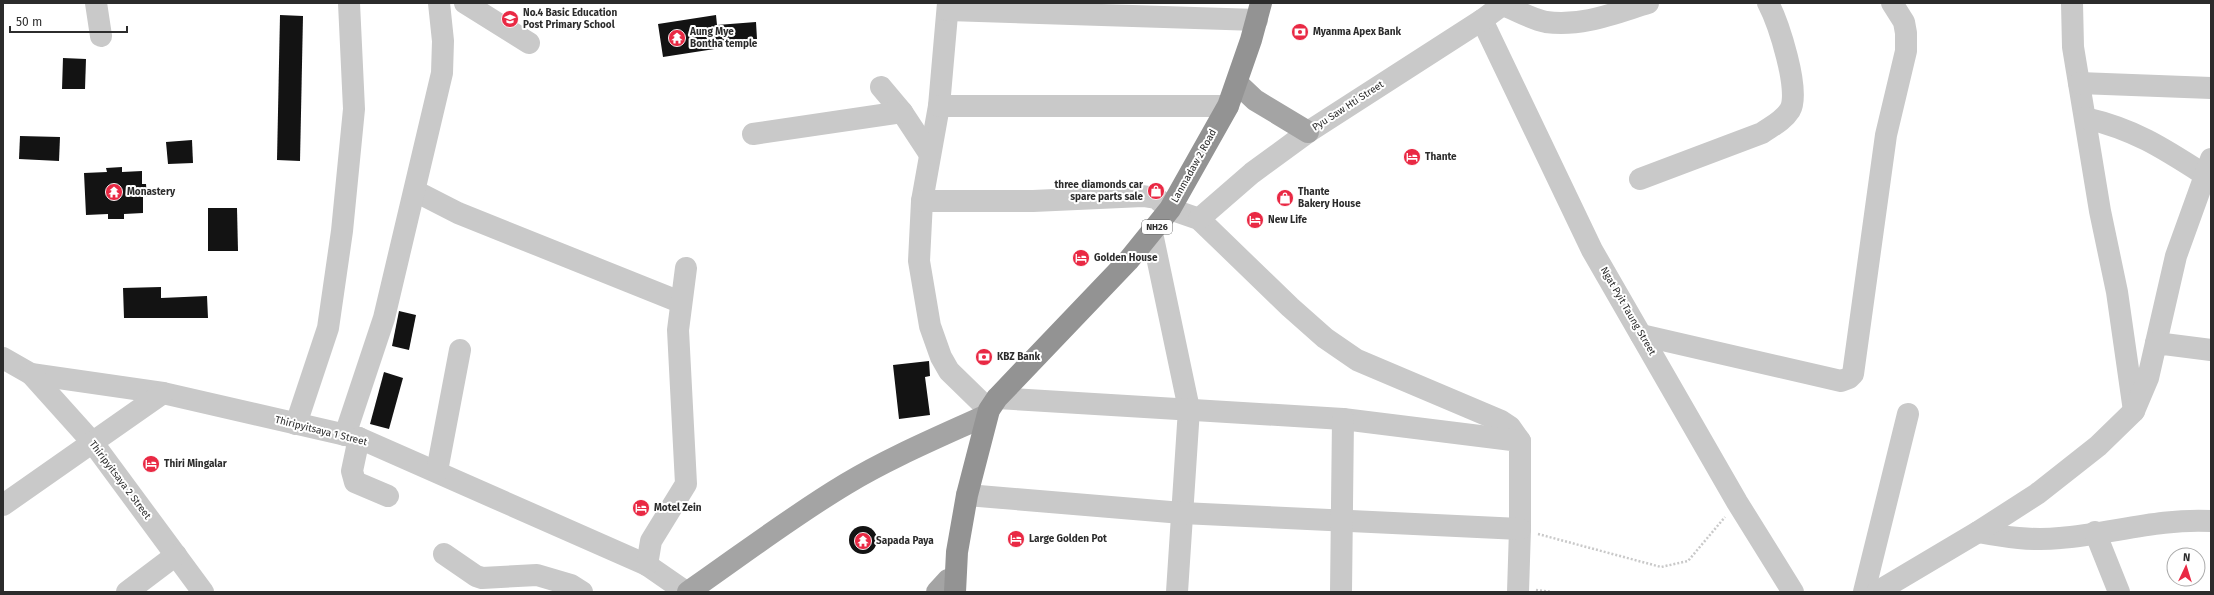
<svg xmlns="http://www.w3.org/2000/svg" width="2214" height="595" font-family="'Fira Sans',sans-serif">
<rect width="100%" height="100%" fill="#fff"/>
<g fill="#131313">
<path d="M280 15 303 16 300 161 277 160Z"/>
<path d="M716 15 717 25 756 22 757 39 720 42 721 48 663 57 658 24Z"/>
<path d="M63 58 86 59 85 89H62Z"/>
<path d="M20 136 60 137 59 161 19 159Z"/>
<path d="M192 140 193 163 168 164 166 142Z"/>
<path d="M122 167V172L142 171V184H146L147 197H143V213L124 214V219H108V214L86 215 84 173 107 172 106 168Z"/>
<path d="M208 208H237L238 251H208Z"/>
<path d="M161 287V298L207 296 208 318H124L123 288Z"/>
<path d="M399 311 416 315 409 350 392 346Z"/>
<path d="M929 361 930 376 925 377 930 415 899 419 893 365Z"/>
<path d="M384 372 403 378 389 429 370 424Z"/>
<circle cx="863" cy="540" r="14"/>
</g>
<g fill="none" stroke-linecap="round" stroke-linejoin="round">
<g stroke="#c9c9c9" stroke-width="2.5" stroke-dasharray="2 2" stroke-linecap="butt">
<path d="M1538 534 1661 567 1688 561 1725 517"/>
<path d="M1536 590 1551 592"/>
</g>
<g stroke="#c9c9c9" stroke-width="22">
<path d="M96 3 101 36"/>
<path d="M465 3 529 43"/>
<path d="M948 3 939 106 922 201 919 261 930 326 941 357 949 371 989 410"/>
<path d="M2072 3 2073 47 2100 211 2117 292 2134 411"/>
<path d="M1503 5C1516 10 1531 19 1546 22 1582 27 1615 13 1648 3"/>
<path d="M948 10 1257 20"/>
<path d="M1482 20 1592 250 1737 502 1793 592"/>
<path d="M2079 83 2211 88"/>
<path d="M881 87 902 112 929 153"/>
<path d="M939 106H1228"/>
<path d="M2085 118C2134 129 2163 148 2205 175"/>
<path d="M753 134 902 112"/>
<path d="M1640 179 1762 133C1772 126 1783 121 1790 110 1801 91 1778 22 1768 3"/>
<path d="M415 191 458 213 680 302"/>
<path d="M922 201H1033L1143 196 1156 198 1170 209 1199 219 1290 307 1325 338 1357 360 1501 421 1510 427 1520 441"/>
<path d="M1199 219 1252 173 1308 132 1482 20 1505 3"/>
<path d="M1152 233 1189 409 1177 592"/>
<path d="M1641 335 1841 381 1849 378 1853 374 1886 135 1906 51V33L1904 22 1892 3"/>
<path d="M2156 343 2176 256 2211 159"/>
<path d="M3 358 31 374 163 393 359 438 647 565 686 592"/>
<path d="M31 374 93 443 203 592"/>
<path d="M997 398 1343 419 1520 441V529L1518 592"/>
<path d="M296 424 328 328 342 231 354 109 349 3"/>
<path d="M345 435 384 318 442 73 443 41 439 3"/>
<path d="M359 438 352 471 355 482 388 496"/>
<path d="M437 471 460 350"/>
<path d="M967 495 1182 513 1520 529"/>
<path d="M3 505 163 393"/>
<path d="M1978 532C2005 537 2032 541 2060 538 2110 534 2160 518 2211 521"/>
<path d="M2095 532 2119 592"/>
<path d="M444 554 476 576 482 578 537 575 571 585 582 592"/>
<path d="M647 565 651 541 686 484 678 330 686 268"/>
<path d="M127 592 176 555"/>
<path d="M1341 592 1343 419"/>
<path d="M1864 592 1908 414"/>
<path d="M1877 592 1978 532 2037 494 2098 446 2134 411 2148 378 2156 343 2211 350"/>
</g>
<g stroke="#a4a4a4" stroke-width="22">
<path d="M1237 83 1255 100 1308 132"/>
<path d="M688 592C740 556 791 517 846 484 891 457 939 437 987 415"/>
<path d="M937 592 948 580"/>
</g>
<path stroke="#939393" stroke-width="22" d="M955 592 957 552 967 495 989 410 997 398 1128 261 1170 209 1228 106 1251 40 1261 3"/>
</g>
<defs>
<g id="school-disc" transform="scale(0.9)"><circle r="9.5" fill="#e92944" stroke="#fff"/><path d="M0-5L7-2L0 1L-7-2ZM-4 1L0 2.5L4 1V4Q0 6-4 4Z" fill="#fff"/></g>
<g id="bank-disc" transform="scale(0.9)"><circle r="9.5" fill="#e92944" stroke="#fff"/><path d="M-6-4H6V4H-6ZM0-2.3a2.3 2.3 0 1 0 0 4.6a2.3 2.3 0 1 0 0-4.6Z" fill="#fff"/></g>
<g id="temple-disc" transform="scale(0.9)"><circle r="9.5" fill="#e92944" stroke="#fff"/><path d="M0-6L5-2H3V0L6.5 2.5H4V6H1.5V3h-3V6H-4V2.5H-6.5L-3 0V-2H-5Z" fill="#fff"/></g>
<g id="hotel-disc" transform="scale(0.9)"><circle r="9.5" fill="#e92944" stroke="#fff"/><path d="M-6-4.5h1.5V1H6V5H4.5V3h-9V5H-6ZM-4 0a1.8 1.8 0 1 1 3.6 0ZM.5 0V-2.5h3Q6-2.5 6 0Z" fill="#fff"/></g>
<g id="shop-disc" transform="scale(0.9)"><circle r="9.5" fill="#e92944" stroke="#fff"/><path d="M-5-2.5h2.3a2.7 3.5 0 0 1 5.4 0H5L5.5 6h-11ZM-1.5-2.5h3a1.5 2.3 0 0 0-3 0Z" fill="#fff"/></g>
</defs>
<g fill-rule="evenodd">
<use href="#school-disc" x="510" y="19"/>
<use href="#bank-disc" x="1300" y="32"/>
<use href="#temple-disc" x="677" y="38"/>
<use href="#hotel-disc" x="1412" y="157"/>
<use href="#shop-disc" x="1156" y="191"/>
<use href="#temple-disc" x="114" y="192"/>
<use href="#shop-disc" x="1285" y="198"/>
<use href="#hotel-disc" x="1255" y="220"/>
<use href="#hotel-disc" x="1081" y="258"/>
<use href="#bank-disc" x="984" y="357"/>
<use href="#hotel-disc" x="151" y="464"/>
<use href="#hotel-disc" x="641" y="508"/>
<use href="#hotel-disc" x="1016" y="539"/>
<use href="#temple-disc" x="863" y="541"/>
</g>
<g text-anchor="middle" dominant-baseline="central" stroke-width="4" stroke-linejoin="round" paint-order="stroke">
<rect fill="#fff" stroke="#6b6b6b" stroke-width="1" x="1142" y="220" width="30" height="14" rx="3"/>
<g font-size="9" font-weight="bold" fill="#2c2c2c">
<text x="1157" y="227">NH26</text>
</g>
<g font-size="10" font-weight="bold" fill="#2c2c2c" stroke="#fff" text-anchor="start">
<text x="523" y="13">No.4 Basic Education<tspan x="523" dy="12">Post Primary School</tspan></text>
<text x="690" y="32">Aung Mye<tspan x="690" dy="12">Bontha temple</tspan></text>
<text x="1313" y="32">Myanma Apex Bank</text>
<text x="1425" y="157">Thante</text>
<text x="1143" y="185" text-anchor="end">three diamonds car<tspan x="1143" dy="12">spare parts sale</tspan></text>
<text x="127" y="192">Monastery</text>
<text x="1298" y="192">Thante<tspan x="1298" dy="12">Bakery House</tspan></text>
<text x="1268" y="220">New Life</text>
<text x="1094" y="258">Golden House</text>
<text x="997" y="357">KBZ Bank</text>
<text x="164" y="464">Thiri Mingalar</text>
<text x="654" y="508">Motel Zein</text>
<text x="1029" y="539">Large Golden Pot</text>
<text x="876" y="541">Sapada Paya</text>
</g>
<g font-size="10" fill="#2c2c2c" stroke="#fff">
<text transform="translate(1348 106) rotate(-33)">Pyu Saw Hti Street</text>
<text transform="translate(1194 166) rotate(-61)">Lanmadaw 2 Road</text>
<text transform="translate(1628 311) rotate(60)">Ngat Pyit Taung Street</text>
<text transform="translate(321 431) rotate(14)">Thiripyitsaya 1 Street</text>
<text transform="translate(120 480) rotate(53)">Thiripyitsaya 2 Street</text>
</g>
</g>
<rect width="2214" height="595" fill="none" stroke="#2c2c2c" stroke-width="8"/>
<g transform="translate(2186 567) rotate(4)"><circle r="19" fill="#ffffff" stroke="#ababab"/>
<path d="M0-3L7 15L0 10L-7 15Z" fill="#e92944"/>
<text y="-6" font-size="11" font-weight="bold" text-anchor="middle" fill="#2c2c2c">N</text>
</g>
<path d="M10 26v6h117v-6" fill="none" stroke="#2c2c2c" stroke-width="2"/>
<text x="16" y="26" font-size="12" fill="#2c2c2c" stroke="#ffffff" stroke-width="3" paint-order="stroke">50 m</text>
</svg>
